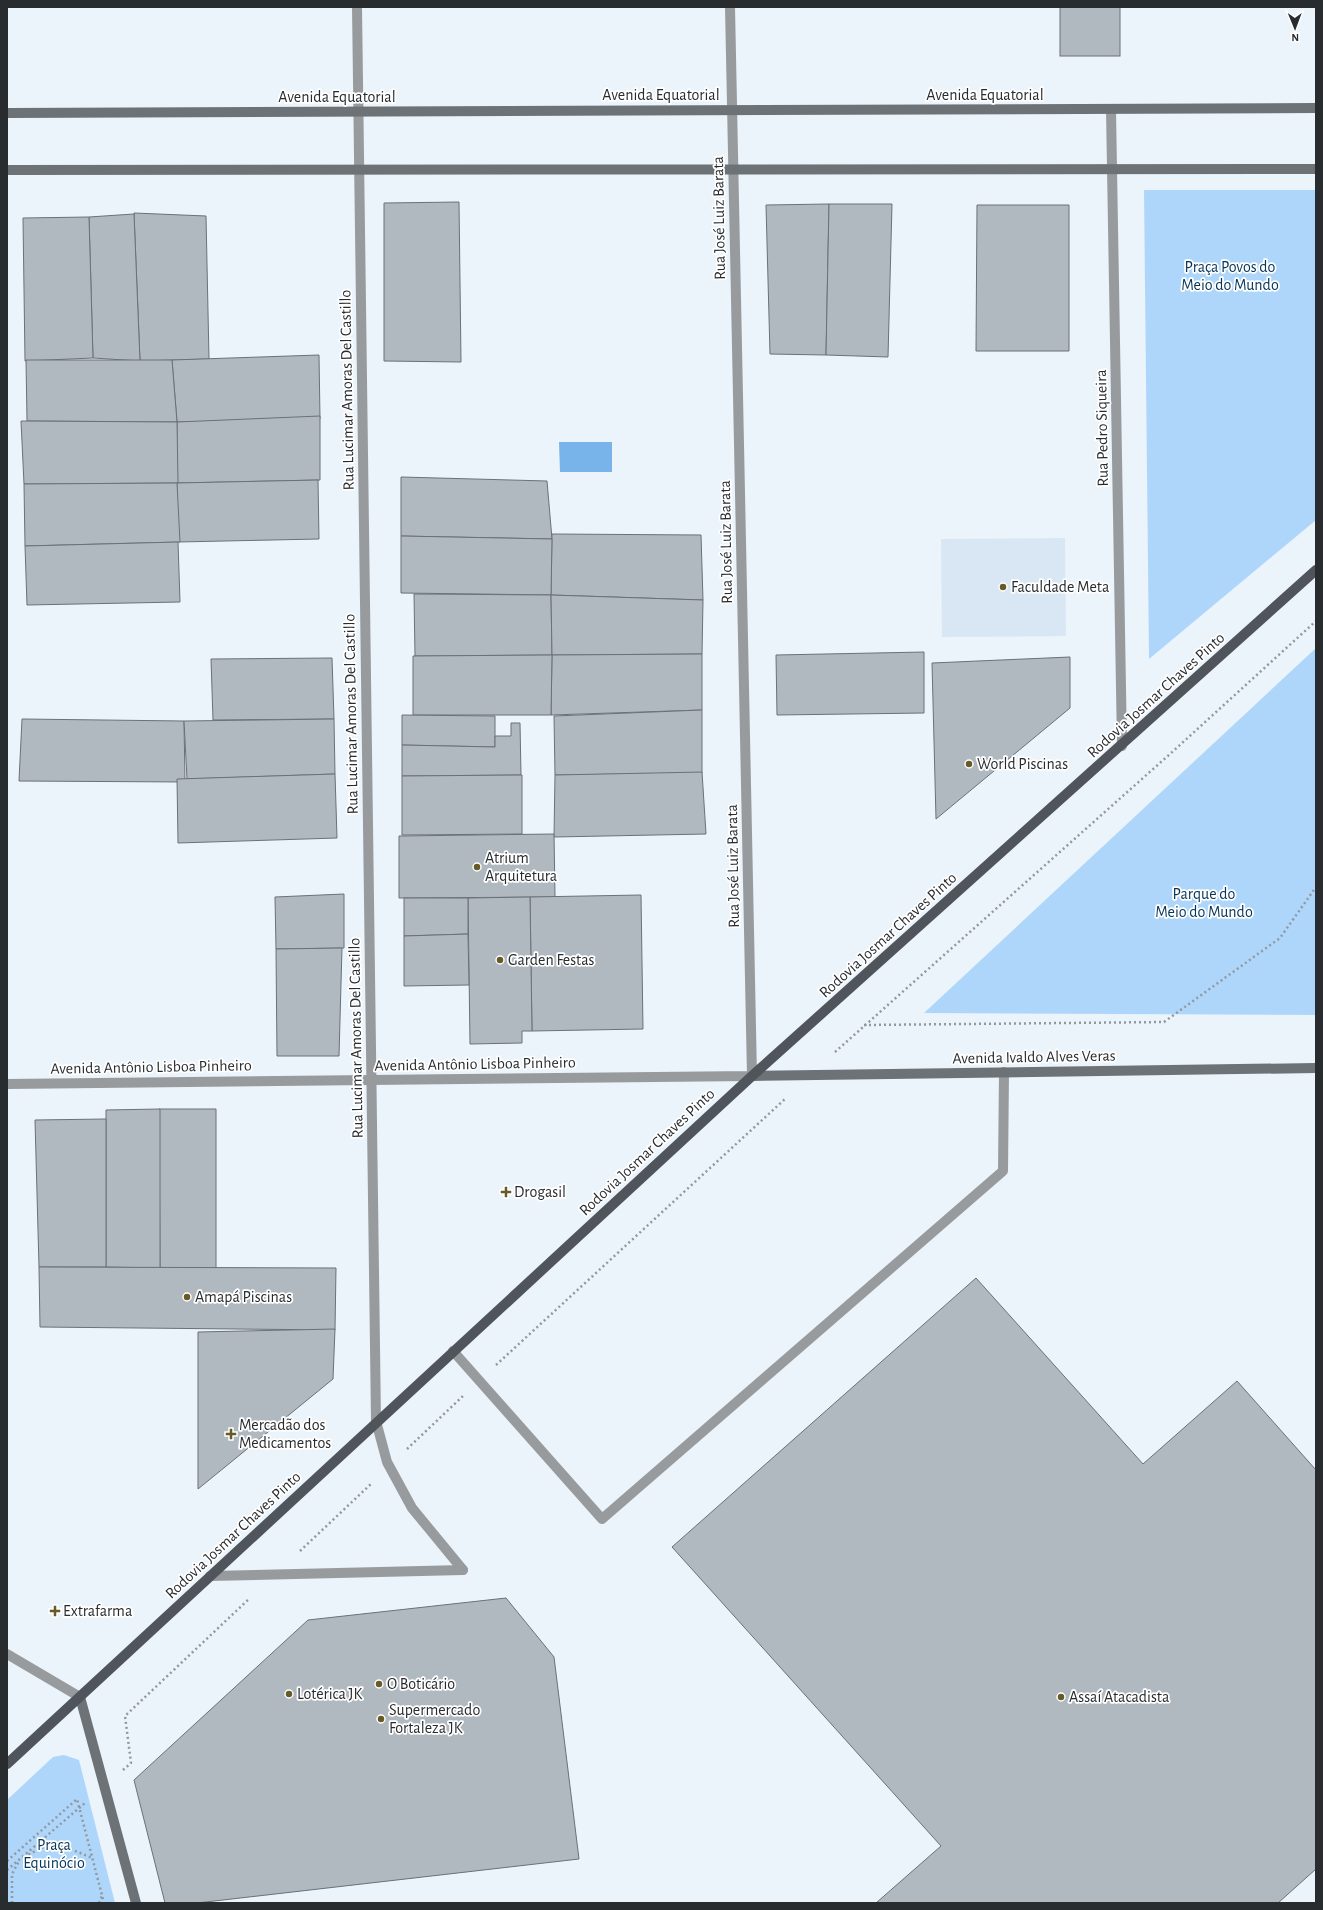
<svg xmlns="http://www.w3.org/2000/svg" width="1323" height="1910" font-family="'Alegreya Sans',sans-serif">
<rect width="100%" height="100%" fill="#ebf3fb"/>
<path fill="#d9e7f5" d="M1065 538 1066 636 942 637 941 539Z"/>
<g fill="#aed6fb">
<path d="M1316 190V520L1149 659 1144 190Z"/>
<path d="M1316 648V1015L924 1013Z"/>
<path d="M64 1755 79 1760 115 1903H7V1800L53 1757Z"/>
</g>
<path fill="#78b3e9" d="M559 442H612V472H560Z"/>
<g fill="#b1b9c0" stroke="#6a7178">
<rect x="1060" y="7" width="60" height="49"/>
<path d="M459 202 461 362 384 361V203Z"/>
<path d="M829 204 826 355 770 354 766 205Z"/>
<path d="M829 204H892L888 357 826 355Z"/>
<path d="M977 205H1069V351H976Z"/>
<path d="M134 213 206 216 209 359 140 361Z"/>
<path d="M134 214 140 361 93 358 89 217Z"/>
<path d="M89 217 93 358 25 361 23 218Z"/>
<path d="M319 355 320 419 177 422 172 360Z"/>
<path d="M26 360H172L177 422 27 421Z"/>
<path d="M320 416V480L177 483V422Z"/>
<path d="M21 421 177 422 178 483 24 484Z"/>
<path d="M401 477 547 481 552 539 401 536Z"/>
<path d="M318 480 319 539 178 542 177 483Z"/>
<path d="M177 483 180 542 25 546 24 484Z"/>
<path d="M552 534 701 535 703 600 551 595Z"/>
<path d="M401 536 552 539 551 595 401 593Z"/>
<path d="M178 542 180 602 27 605 25 546Z"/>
<path d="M414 594 551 595 552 655 415 656Z"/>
<path d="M551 595 703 600 702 654 552 655Z"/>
<path d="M924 652V713L777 715 776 655Z"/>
<path d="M702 654V710L551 715 552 655Z"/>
<path d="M552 655 551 715H413V656Z"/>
<path d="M1070 657V708L936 819 932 663Z"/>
<path d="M332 658 334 719 213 720 211 659Z"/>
<path d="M702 710V773L555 775 554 716Z"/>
<path d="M402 715 495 716V747L402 745Z"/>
<path d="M22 719 184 721 185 782 19 781Z"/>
<path d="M334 719 335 774 187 779 184 721Z"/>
<path d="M511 723H520L521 775 402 776V745L495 747V736H511Z"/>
<path d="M702 772 706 834 554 837 555 775Z"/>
<path d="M335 774 337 838 178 843 177 779Z"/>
<path d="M522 775V834L402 835V776Z"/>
<path d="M554 834 555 897 399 898V836Z"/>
<path d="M344 894V948L276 949 275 897Z"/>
<path d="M641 895 643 1029 532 1031 530 897Z"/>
<path d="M530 897 532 1031H522V1043L470 1044 468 898Z"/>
<path d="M404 898H468V934L404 936Z"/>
<path d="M468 934 469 985 404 986V936Z"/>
<path d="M342 948 339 1056H277L276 949Z"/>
<path d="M159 1109H216V1268H160Z"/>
<path d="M160 1109V1268L106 1267V1110Z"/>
<path d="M106 1119V1267H39L35 1120Z"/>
<path d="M39 1267 336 1268 335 1330 40 1327Z"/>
<path d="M976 1278 1143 1464 1237 1381 1316 1470V1869L1278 1903H876L941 1846 672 1547Z"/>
<path d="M335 1329 333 1379 198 1489V1332Z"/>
<path d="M506 1598 554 1657 579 1859 197 1903H165L134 1780 308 1620Z"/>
</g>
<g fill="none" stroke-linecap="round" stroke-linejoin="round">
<g stroke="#92989e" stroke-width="2.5" stroke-dasharray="2 3" stroke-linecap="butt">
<path d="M864 1025 1164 1022 1280 938 1316 887"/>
<path d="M835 1052 1170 754 1316 621"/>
<path d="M496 1365 785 1099"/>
<path d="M407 1449 463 1396"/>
<path d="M300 1551 372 1483"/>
<path d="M123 1770 131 1763 125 1716 250 1598"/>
<path d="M24 1857 49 1844 73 1850 92 1858"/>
<path d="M7 1861 77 1799 104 1903"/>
<path d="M7 1870 85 1803"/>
<path d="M12 1903V1874L19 1861"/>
<path d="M99 1903 102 1896"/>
</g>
<g stroke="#989b9e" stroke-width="10">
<path d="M453 1351 602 1519 1003 1171 1004 1072"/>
<path d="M376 1421 387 1462 412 1508 463 1570"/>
<path d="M210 1576 463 1570"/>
</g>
<g stroke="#989b9e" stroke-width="10">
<path d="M357 7 376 1421"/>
<path d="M1111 110 1122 746"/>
<path d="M7 1084 752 1076 730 7"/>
<path d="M7 1654 80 1697"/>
</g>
<g stroke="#6d7276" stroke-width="10">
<path d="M7 113 1316 108"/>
<path d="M7 170 1316 169"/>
<path d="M752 1076 1316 1068"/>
<path d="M80 1697 136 1903"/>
</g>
<path stroke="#4f555a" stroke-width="10" d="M7 1764 752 1076 1316 570"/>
</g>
<g fill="#665b27" stroke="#fff" stroke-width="1.5">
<circle cx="1003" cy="587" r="4"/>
<circle cx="969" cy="764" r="4"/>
<circle cx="477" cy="867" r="4"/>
<circle cx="500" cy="960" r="4"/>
<path d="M504 1186h4v4h4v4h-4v4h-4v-4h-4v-4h4z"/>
<circle cx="187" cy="1297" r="4"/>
<path d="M229 1428h4v4h4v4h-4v4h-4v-4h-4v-4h4z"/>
<path d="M53 1605h4v4h4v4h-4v4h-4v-4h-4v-4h4z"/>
<circle cx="379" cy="1684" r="4"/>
<circle cx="289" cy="1694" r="4"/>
<circle cx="1061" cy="1697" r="4"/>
<circle cx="381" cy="1719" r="4"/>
</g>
<g text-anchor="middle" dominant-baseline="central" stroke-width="3.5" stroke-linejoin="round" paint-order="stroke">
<g font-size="16" fill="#292c2f" stroke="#fff">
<text x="661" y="95">Avenida Equatorial</text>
<text x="985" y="95">Avenida Equatorial</text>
<text x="337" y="97">Avenida Equatorial</text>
<text transform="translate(719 218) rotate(-91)">Rua José Luiz Barata</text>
<text transform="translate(347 390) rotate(-91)">Rua Lucimar Amoras Del Castillo</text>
<text transform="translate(1102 428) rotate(-91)">Rua Pedro Siqueira</text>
<text transform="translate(726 542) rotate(-91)">Rua José Luiz Barata</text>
<text transform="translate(1156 695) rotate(-42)">Rodovia Josmar Chaves Pinto</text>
<text transform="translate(351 714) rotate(-91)">Rua Lucimar Amoras Del Castillo</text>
<text transform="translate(733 866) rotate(-91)">Rua José Luiz Barata</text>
<text transform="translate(888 935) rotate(-42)">Rodovia Josmar Chaves Pinto</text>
<text transform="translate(356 1038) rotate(-91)">Rua Lucimar Amoras Del Castillo</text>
<text transform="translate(1034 1057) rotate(-1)">Avenida Ivaldo Alves Veras</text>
<text transform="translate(475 1064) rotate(-1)">Avenida Antônio Lisboa Pinheiro</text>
<text transform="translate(151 1067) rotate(-1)">Avenida Antônio Lisboa Pinheiro</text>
<text transform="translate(647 1152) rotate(-43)">Rodovia Josmar Chaves Pinto</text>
<text transform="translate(233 1535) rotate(-43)">Rodovia Josmar Chaves Pinto</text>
</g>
<g font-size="16" fill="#073558" stroke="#fff">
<text x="1230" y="267">Praça Povos do<tspan x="1230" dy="18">Meio do Mundo</tspan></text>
<text x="1204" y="894">Parque do<tspan x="1204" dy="18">Meio do Mundo</tspan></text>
<text x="54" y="1845">Praça<tspan x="54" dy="18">Equinócio</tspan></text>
</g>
<g font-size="16" fill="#292c2f" stroke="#fff" text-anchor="start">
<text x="1011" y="587">Faculdade Meta</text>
<text x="977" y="764">World Piscinas</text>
<text x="485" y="858">Atrium<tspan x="485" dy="18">Arquitetura</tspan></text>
<text x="508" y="960">Garden Festas</text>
<text x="514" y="1192">Drogasil</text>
<text x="195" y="1297">Amapá Piscinas</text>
<text x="239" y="1425">Mercadão dos<tspan x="239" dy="18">Medicamentos</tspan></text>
<text x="63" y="1611">Extrafarma</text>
<text x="387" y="1684">O Boticário</text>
<text x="297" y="1694">Lotérica JK</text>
<text x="1069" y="1697">Assaí Atacadista</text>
<text x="389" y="1710">Supermercado<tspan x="389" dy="18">Fortaleza JK</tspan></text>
</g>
</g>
<rect width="1323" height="1910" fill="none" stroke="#292c2f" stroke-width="16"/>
<g transform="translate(1295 28) rotate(179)" stroke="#ffffff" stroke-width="3" paint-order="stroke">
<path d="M0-3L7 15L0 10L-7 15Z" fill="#292c2f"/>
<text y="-6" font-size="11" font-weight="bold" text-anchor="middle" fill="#292c2f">N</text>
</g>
</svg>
